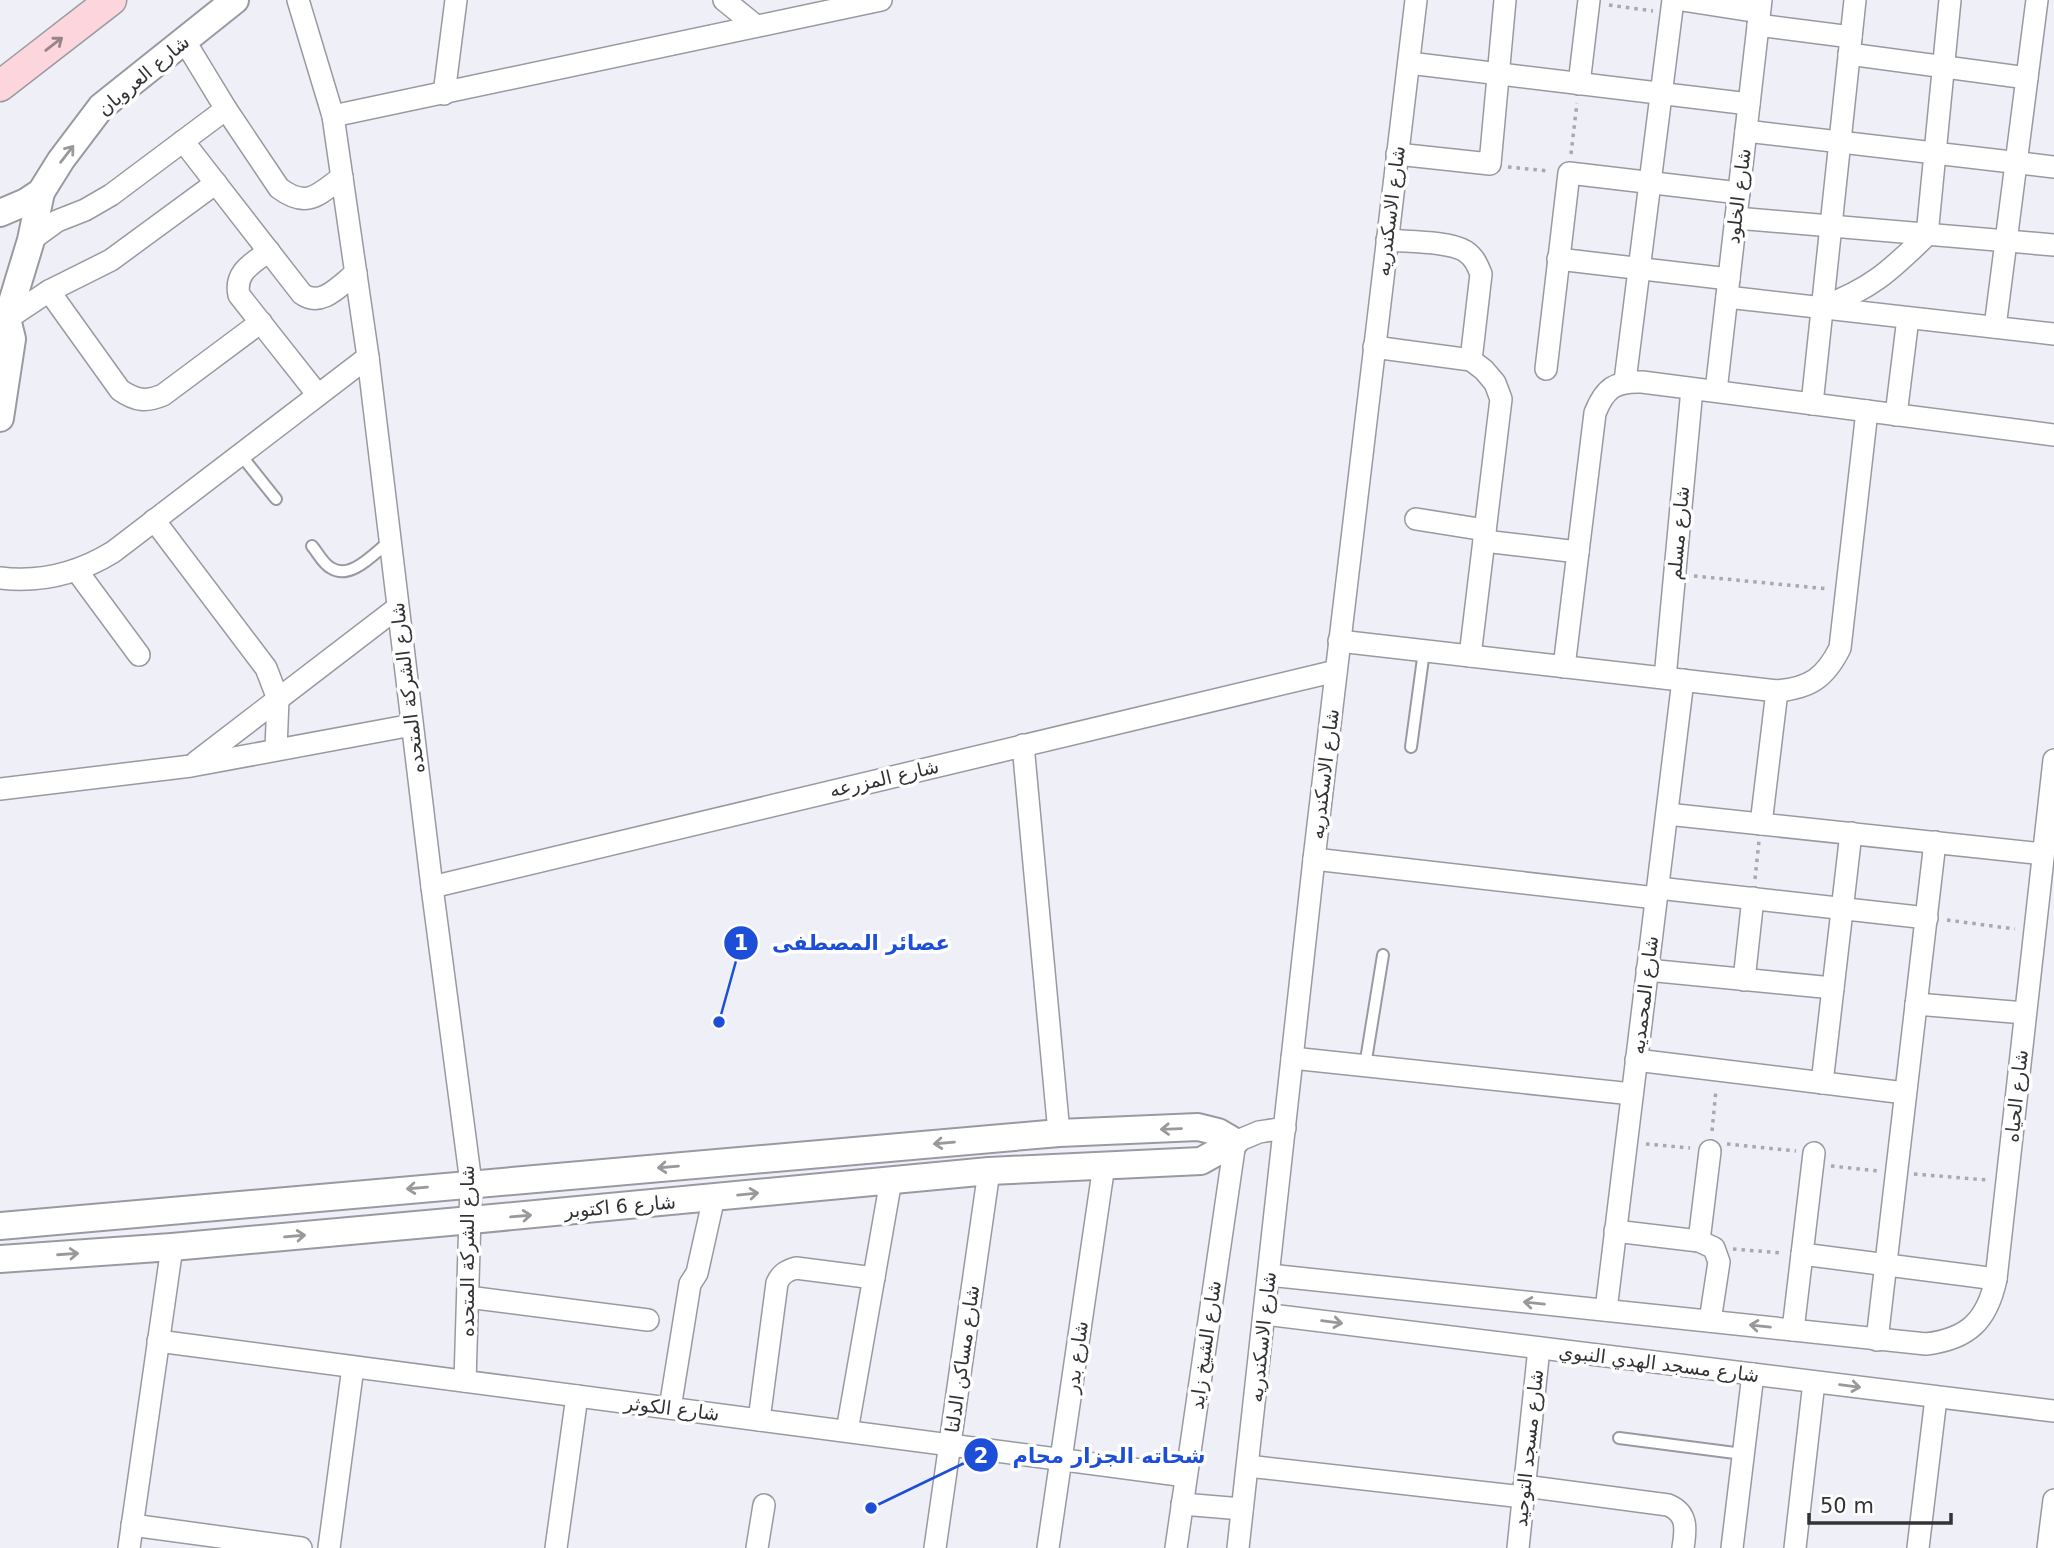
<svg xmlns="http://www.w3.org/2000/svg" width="2054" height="1548" font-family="'DejaVu Sans',Cairo,sans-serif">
<rect width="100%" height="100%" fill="#efeff7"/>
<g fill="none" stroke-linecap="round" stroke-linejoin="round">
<g stroke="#999aa1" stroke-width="14">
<g id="service">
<path d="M240 454 276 499"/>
<path d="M312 546C318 553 323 564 331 568 351 581 375 552 390 541"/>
<path d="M1411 747 1424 651"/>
<path d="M1365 1066 1383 955"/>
<path d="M1619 1438 1743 1454"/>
</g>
</g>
<g stroke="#999aa1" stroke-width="24">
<g id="minor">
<path d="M298 0 333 116 368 357 432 887 471 1183 465 1381"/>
<path d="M724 0 756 26"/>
<path d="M1682 0 1759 12"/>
<path d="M1758 25 1851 37"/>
<path d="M184 40 226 109 279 188C307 209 318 195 342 177"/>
<path d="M1849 54 2027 78"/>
<path d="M1409 63 1749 104"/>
<path d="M1579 84 1589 0"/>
<path d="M444 94 456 0"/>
<path d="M333 116 881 0"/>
<path d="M1746 131 2054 167"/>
<path d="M183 141 302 294C322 308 340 285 356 273"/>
<path d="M1397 154 1490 164 1505 0"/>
<path d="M1736 218 2054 245"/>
<path d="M31 240 57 221 85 210 111 195 226 109"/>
<path d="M1387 240C1408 242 1448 241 1465 251 1474 257 1477 264 1481 274L1471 360"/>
<path d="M269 251C253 263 234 272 239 295L318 395"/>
<path d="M1558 259 1729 279"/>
<path d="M49 291 120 390C136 401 146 402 163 395L261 322"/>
<path d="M1727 297 2054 334"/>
<path d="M1822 307C1871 289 1890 271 1927 235L1950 0"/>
<path d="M7 319 49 291 111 260 216 183"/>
<path d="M1995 327 2037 0"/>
<path d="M1374 347 1471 360 1484 370 1495 383 1501 399 1470 656"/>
<path d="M1546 369 1569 173 1739 193"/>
<path d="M1625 381 1673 0"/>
<path d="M1716 391 1761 0"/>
<path d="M1812 404 1855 0"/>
<path d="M1896 415 1908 318"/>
<path d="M1416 519 1485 530"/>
<path d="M154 520 266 668 278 699 276 749"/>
<path d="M1484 541 1578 552"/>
<path d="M77 571 139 655"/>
<path d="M0 578C41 583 77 574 113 552L368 357"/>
<path d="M1339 641 1777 691C1810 688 1825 678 1840 648L1867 411"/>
<path d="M1564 667 1595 413C1605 388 1615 381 1642 382L2054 435"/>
<path d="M1665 678 1692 389"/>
<path d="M1023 745 1059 1133"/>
<path d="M196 762 397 608"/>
<path d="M0 789 191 766 412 725"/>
<path d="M1667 814 2043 854"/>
<path d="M1761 824 1777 691"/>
<path d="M1314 859 1656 898"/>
<path d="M432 887 1336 671"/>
<path d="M1658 888 1927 918"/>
<path d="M1647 970 1833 988"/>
<path d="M1744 980 1753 898"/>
<path d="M1916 1004 2025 1013"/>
<path d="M1292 1058 1632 1094"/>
<path d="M1636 1060 1905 1093"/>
<path d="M1822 1083 1851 833"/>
<path d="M1615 1231 1699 1241 1714 1248 1719 1262 1710 1321"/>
<path d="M1699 1241 1710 1151"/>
<path d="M1802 1254 1996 1279"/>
<path d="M1269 1275 1926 1344C1968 1339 1987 1321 1996 1279L2054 760"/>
<path d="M468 1297 648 1320"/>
<path d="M1606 1310 1683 680"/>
<path d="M1264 1314 2054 1411"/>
<path d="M1793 1330 1814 1153"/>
<path d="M1877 1340 1935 842"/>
<path d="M158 1341 1186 1476"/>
<path d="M670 1408 690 1284 697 1273 714 1197"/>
<path d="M759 1420 777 1283C781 1274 786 1271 796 1268L874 1278"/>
<path d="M847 1431 891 1180"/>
<path d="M1248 1466 1523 1497"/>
<path d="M1524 1486 1668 1505C1688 1513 1686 1529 1683 1548"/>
<path d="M1182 1504 1242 1509"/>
<path d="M132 1525 301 1548"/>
<path d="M129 1548 172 1247"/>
<path d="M329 1548 353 1367"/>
<path d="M556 1548 577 1396"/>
<path d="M757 1548 764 1505"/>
<path d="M935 1548 989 1171"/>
<path d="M1048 1548 1104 1165"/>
<path d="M1176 1548 1235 1142 1259 1132 1285 1128"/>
<path d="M1238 1548 1314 859 1416 0"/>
<path d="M1518 1548 1539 1348"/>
<path d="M1732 1548 1753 1374"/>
<path d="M1795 1548 1814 1382"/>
<path d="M1918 1548 1936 1398"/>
<path d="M2048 1548 2054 1500"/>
</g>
</g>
<g stroke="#999aa1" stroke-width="30">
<g id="tertiary">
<path d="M0 213 26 202 41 192 61 160 101 107 235 0"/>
<path d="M0 325 7 319 31 240 41 192"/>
<path d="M0 418 12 339 7 319"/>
<path d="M0 1226 1059 1133 1198 1127 1218 1132 1235 1142 1201 1161 989 1171 471 1220 172 1247 0 1259"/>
</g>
</g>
<g stroke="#999aa1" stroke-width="33">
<path id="secondary" d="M0 86 111 0"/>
</g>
<g stroke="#a8a8af" stroke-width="3.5" stroke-dasharray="3.5 5" stroke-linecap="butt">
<path d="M1609 5 1653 11"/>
<path d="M1571 154 1577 103"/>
<path d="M1508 167 1549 171"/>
<path d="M1694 576 1829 589"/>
<path d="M1755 879 1759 841"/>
<path d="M1947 920 2015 929"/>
<path d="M1712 1131 1716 1090"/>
<path d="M1646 1144 1690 1148"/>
<path d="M1727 1144 1796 1151"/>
<path d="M1831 1166 1879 1171"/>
<path d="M1914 1174 1987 1180"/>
<path d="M1733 1249 1782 1253"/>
</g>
<use href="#service" stroke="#fff" stroke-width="10"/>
<use href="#minor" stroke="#fff" stroke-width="21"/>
<use href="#tertiary" stroke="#fff" stroke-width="26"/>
<use href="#secondary" stroke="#fdd6dd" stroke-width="30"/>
</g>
<defs><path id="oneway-shaft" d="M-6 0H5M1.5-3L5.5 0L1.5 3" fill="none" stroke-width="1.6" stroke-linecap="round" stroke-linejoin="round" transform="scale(1.75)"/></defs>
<use stroke="#98848a" href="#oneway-shaft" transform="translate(54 44) rotate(-38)"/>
<g stroke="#99999a">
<use href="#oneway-shaft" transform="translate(67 154) rotate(-52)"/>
<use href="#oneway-shaft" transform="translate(1171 1129) rotate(178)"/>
<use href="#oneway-shaft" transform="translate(944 1143) rotate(175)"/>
<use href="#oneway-shaft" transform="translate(668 1167) rotate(175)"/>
<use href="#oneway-shaft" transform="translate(417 1188) rotate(175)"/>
<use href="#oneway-shaft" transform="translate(748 1194) rotate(-6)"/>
<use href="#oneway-shaft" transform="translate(521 1216) rotate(-5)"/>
<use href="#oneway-shaft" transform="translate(295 1236) rotate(-5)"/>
<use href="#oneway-shaft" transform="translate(68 1254) rotate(-4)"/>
<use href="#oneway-shaft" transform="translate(1534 1303) rotate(-174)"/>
<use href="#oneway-shaft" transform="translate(1332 1322) rotate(7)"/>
<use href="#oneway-shaft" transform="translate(1760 1326) rotate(-174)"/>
<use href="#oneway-shaft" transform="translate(1850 1386) rotate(7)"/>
</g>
<g text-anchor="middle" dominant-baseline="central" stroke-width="7" stroke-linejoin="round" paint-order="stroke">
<g font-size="19" fill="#333336" stroke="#fff">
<text transform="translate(143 75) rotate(-40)">شارع العروبان</text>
<text transform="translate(1738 196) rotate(-83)">شارع الخلود</text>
<text transform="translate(1390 211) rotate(-83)">شارع الاسكندريه</text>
<text transform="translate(1678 533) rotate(-85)">شارع مسلم</text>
<text transform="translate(407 688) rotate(-97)">شارع الشركة المتحده</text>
<text transform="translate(1324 774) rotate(-83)">شارع الاسكندريه</text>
<text transform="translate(884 778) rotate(-13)">شارع المزرعه</text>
<text transform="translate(1644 995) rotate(-83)">شارع المحمديه</text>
<text transform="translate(2016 1096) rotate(-84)">شارع الحياه</text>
<text transform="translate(620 1206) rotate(-5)">شارع 6 اكتوبر</text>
<text transform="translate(467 1251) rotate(-90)">شارع الشركة المتحده</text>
<text transform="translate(1262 1337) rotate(-84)">شارع الاسكندريه</text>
<text transform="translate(1205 1345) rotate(-82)">شارع الشيخ زايد</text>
<text transform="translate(1076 1357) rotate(-82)">شارع بدر</text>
<text transform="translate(962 1359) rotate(-82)">شارع مساكن الدلتا</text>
<text transform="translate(1659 1363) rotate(7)">شارع مسجد الهدي النبوي</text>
<text transform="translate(672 1408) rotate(7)">شارع الكوثر</text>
<text transform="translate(1528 1448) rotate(-84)">شارع مسجد التوحيد</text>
</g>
</g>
<path fill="none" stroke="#1d4ed8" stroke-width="2.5" d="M719 1022L741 943M871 1508L981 1455"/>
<g fill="#1d4ed8" stroke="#fff" stroke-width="2.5">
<circle cx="719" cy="1022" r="7"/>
<circle cx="871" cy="1508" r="7"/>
<circle cx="741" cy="943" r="18"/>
<circle cx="981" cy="1455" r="18"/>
</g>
<g font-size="21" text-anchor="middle" font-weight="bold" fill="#fff">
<text x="741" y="950">1</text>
<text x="981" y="1463">2</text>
</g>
<g font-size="21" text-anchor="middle" font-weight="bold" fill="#1d4ed8" stroke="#fff" stroke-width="7" stroke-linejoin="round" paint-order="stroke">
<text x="861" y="950">عصائر المصطفى</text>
<text x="1109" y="1463">شحاته الجزار محام</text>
</g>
<path d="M1809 1513v10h142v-10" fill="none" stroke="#333336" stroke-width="3.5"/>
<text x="1820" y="1513" font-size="21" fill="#333336" stroke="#ffffff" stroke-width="5" paint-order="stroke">50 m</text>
</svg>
